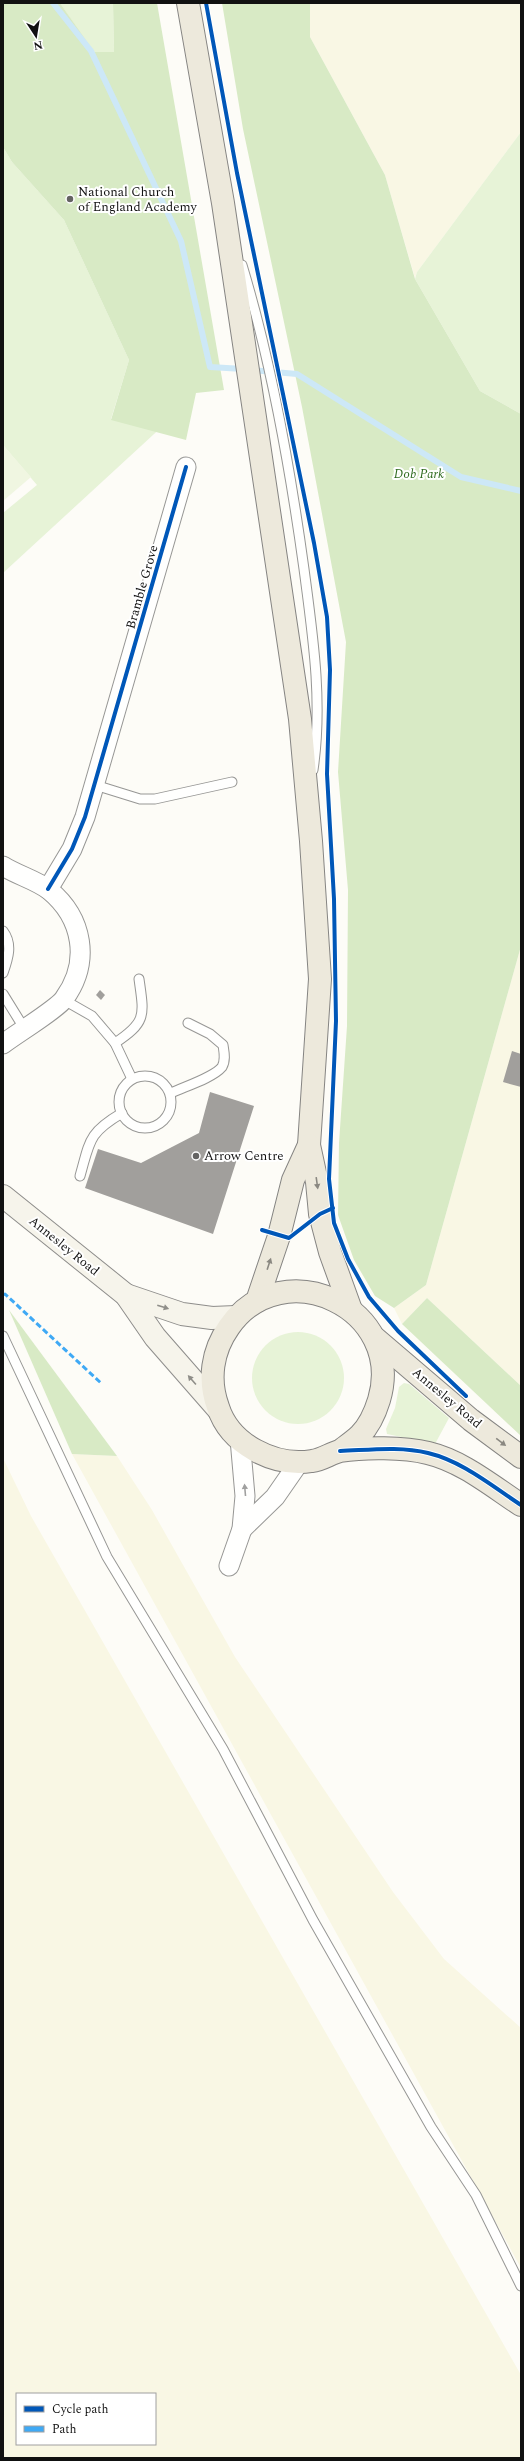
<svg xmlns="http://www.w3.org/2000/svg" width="524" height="2461" font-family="Spectral,serif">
<rect width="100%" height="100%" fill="#fdfcf7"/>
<g fill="#f9f7e4" fill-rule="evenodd">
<path d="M310 3H521V132L417 272 415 278 385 175 310 37Z"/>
<path d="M521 946V1386L427 1298 402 1324 394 1308 426 1285Z"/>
<path d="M72 1454 117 1456 152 1510 235 1657 393 1892 444 1959 521 2028V2268Z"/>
<path d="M3 1458 31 1516 521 2375V2458H3ZM17 2394H155V2444H17Z"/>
</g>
<g fill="#e7f3d7">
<path d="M60 3H113L114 52H93Z"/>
<path d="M521 132V414L480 391 415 279 417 272Z"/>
<path d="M3 147 12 162 64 220 129 360 111 419 166 423 3 573V513L37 485 3 445Z"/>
<circle cx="298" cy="1378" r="46"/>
<path d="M404 1383 409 1384 449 1418 435 1444 387 1434 386 1429 395 1408 399 1387Z"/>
</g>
<g fill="#d8eac5">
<path d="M3 3H60L94 52H114L113 3H157L224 390 196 393 186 440 111 420 129 360 64 220 12 162 3 147Z"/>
<path d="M222 3H310V37L385 175 415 279 480 391 521 414V946L426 1285 394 1308 375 1296 354 1260 338 1215 339 1143 347 1026 348 890 338 772 346 642 302 407 243 129Z"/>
<path d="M427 1298 521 1386V1436L402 1324Z"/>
<path d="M9 1310 117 1456 72 1454Z"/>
</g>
<path fill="#f0f6e1" d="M3 445 31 477 3 501Z"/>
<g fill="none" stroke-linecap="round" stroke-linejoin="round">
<g stroke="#cde8f7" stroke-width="6">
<path d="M53 3 91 51 181 241 210 367 243 369"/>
<path d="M252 370 297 374 461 477 521 491"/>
</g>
</g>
<g fill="#a19f9c">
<path d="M100 990 105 995 101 1000 96 995Z"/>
<path d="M512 1051 521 1054V1087L503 1082Z"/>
<path d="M210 1092 254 1106 213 1234 85 1188 98 1149 141 1163 199 1133Z"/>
</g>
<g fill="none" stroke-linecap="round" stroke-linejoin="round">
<g stroke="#979795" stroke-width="11">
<g id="service">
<path d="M242 265C272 364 290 467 304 569 313 637 323 703 313 770"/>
<path d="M95 785 140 799H155L232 782"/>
<path d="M3 931C13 944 8 959 3 973"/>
<path d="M3 994 24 1028"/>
<path d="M64 1000 92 1016 115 1043 132 1079"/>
<path d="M115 1043C147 1022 144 1015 139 979"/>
<circle cx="145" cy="1102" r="26"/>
<path d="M171 1093C183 1087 213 1078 222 1067 226 1060 224 1052 223 1045L210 1034 188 1023"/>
<path d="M80 1176C90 1141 88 1133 122 1113"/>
<path d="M3 1336 107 1557 223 1749 313 1920 431 2127 476 2195 521 2286"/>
</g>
</g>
<g stroke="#979795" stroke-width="21">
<g id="minor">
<path d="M3 866C17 875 36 880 49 890 83 918 91 962 64 999 57 1009 16 1034 3 1044"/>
<path d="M48 889 72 849 85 817 186 467"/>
<path d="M242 1529 275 1497 300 1461"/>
<path d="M229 1566 242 1529 245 1496 240 1439"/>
</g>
</g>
<g stroke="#8e8d8b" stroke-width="24">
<g id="secondary">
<path d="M3 1196 126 1295 155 1337 218 1409"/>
<path d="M126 1295 182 1314 212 1318 236 1317"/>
</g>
</g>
<g stroke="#858482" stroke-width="24">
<g id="primary">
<path d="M188 3 223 203 300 719 311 841 320 979 309 1145 317 1182 320 1214 330 1252 351 1310"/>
<path d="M257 1301 279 1236 293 1180 309 1145"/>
<path d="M375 1338 471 1420 521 1457"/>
<path d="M340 1451C346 1446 354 1441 360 1435 369 1426 375 1413 379 1400 406 1309 283 1250 229 1327 212 1351 208 1380 218 1407 230 1445 275 1467 312 1461 322 1460 331 1453 340 1451 364 1447 404 1447 428 1453 462 1461 492 1486 521 1505"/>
</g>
</g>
<use href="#service" stroke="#fffffe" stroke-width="9"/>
<use href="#minor" stroke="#fffffe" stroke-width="19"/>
<use href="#secondary" stroke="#f6f4eb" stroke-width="22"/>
<use href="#primary" stroke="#ede9dc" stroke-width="22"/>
<path stroke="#3fa9f5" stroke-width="3" stroke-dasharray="6 3" stroke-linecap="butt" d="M3 1295 5 1294 102 1384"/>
<g stroke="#fff" stroke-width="6">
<g id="cycleway">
<path d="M206 3 237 173 314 543 327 617 330 670 327 774 334 899 336 1021 329 1179 334 1223 348 1259 369 1297 398 1331 466 1396"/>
<path d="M48 889 72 849 85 817 186 467"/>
<path d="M262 1230 289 1238 320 1214 333 1208"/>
<path d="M340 1451C369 1450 400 1446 428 1453 462 1461 492 1486 521 1505"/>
</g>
</g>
<use href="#cycleway" stroke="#0057b8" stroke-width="4"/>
</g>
<defs><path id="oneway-solid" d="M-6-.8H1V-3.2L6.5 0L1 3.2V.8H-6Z"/></defs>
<g fill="#8a8881">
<use href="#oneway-solid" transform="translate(317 1183) rotate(82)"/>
<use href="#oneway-solid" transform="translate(269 1264) rotate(-72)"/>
<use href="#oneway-solid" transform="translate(501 1442) rotate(37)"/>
</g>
<g fill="#8f8e89">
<use href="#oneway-solid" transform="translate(163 1307) rotate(17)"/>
<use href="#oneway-solid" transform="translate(192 1380) rotate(-131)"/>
</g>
<use fill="#a0a09f" href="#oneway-solid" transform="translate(245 1490) rotate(-95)"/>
<g fill="#646362" stroke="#fff" stroke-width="1.5">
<circle cx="70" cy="199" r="4"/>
<circle cx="196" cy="1156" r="4"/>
</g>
<g text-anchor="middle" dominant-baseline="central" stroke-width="4" stroke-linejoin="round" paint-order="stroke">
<g font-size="13" fill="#111" stroke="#fff" text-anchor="start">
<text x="78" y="192">National Church<tspan x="78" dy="15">of England Academy</tspan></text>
<text x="204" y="1156">Arrow Centre</text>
</g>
<g font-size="13" font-style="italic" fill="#2f6b1f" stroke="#fff">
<text x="419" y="474">Dob Park</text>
</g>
<g font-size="13" fill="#111" stroke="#fff">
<text transform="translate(142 587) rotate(-74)">Bramble Grove</text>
<text transform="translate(64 1246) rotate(39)">Annesley Road</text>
<text transform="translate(447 1398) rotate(40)">Annesley Road</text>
</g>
</g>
<rect width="524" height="2461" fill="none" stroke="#111111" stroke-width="8"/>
<rect x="16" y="2393" width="140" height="52" fill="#ffffff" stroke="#a0a0a0"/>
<rect x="24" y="2406" width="20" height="6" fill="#0057b8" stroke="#a0a0a0"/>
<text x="52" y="2413" font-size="12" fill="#111111">Cycle path</text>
<rect x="24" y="2426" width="20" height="6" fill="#3fa9f5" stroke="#a0a0a0"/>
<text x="52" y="2433" font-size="12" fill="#111111">Path</text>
<g transform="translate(36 36) rotate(168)" stroke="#ffffff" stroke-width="3" paint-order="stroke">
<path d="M0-3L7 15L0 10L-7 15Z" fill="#111111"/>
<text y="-6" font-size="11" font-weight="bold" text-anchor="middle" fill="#111111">N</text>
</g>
</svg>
